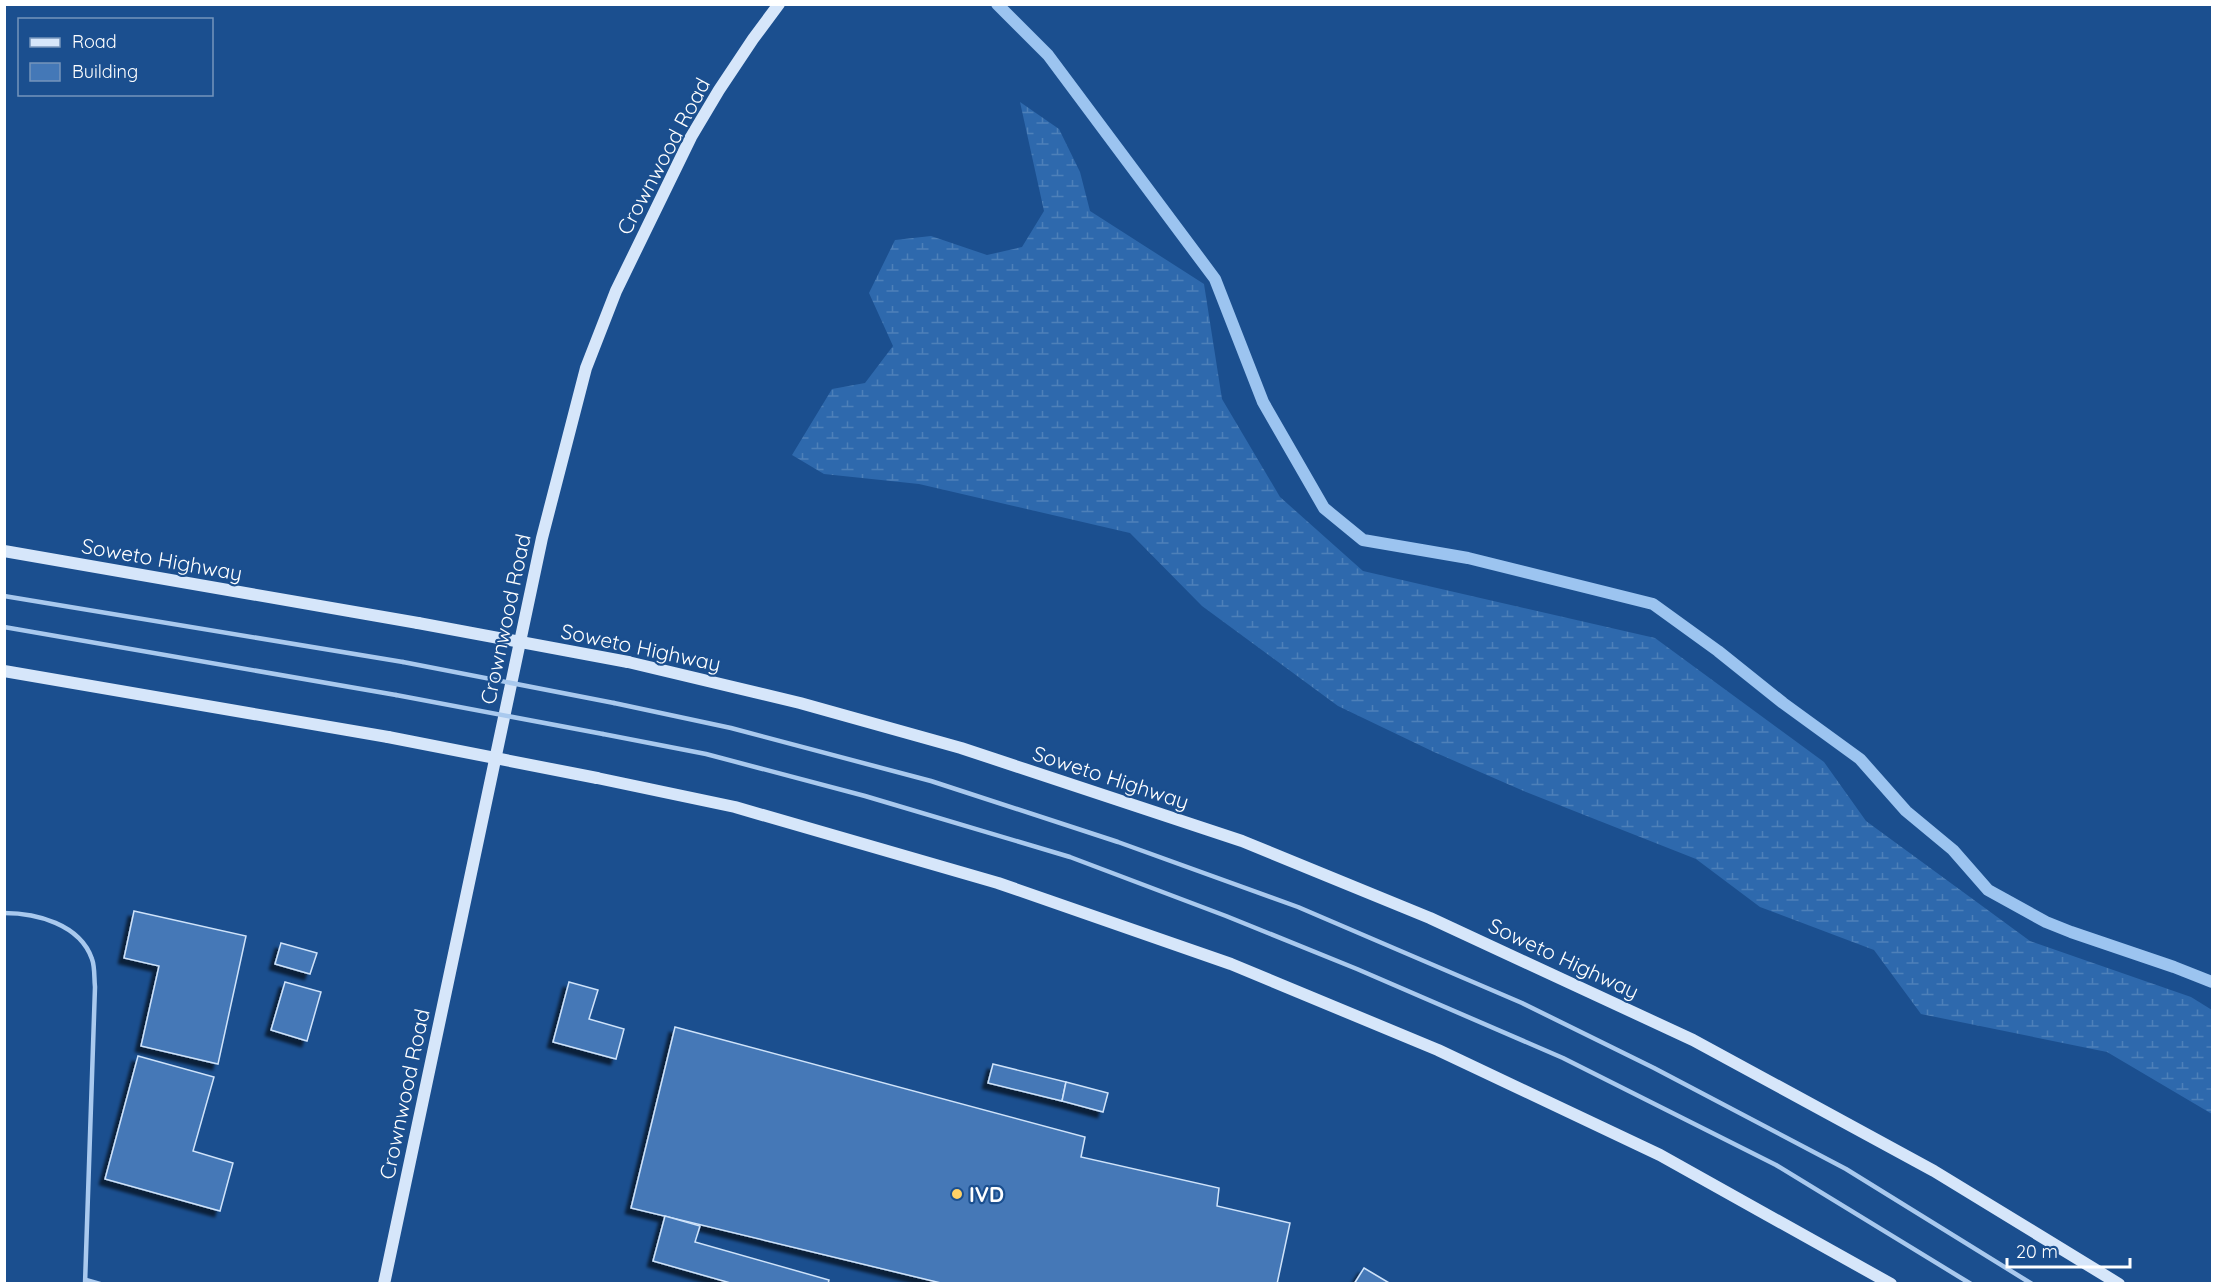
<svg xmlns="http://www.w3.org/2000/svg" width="2217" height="1288" font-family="Quicksand,sans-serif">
<defs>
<pattern id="wetland-marsh" width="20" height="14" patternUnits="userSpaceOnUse" patternTransform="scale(1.5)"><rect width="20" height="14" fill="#2e69ad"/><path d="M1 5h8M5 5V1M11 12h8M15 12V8" fill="none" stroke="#4d80b9"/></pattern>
<filter id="shadow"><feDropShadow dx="-5.5" dy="5.5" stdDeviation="1.5" flood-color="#0009"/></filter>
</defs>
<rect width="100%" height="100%" fill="#1b4f8f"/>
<path fill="url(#wetland-marsh)" d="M1020 102 1059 129 1080 172 1090 211 1204 284 1222 399 1280 497 1363 571 1655 638 1824 762 1866 821 2030 941 2191 997 2212 1010V1114L2107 1052 1921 1014 1874 950 1760 907 1696 859 1526 792 1434 752 1338 706 1202 606 1130 533 919 484 824 474 792 455 832 389 865 383 893 346 869 293 895 240 931 236 987 255 1022 247 1044 211Z"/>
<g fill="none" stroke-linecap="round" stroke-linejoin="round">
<path stroke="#9cc4f0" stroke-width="12" d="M997 4 1048 55 1215 279 1263 402 1324 508 1363 540 1468 558 1653 604 1718 651 1783 703 1860 759 1906 811 1953 850 1988 890 2046 922 2071 932 2174 967 2212 982"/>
</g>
<g fill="#4478b7" stroke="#cfe3fa" stroke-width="1.5" filter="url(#shadow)">
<path d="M134 911 246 936 218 1064 141 1046 159 966 124 958Z"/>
<path d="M281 943 317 953 310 974 275 964Z"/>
<path d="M285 982 321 992 307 1041 271 1030Z"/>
<path d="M569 982 598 990 589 1019 624 1029 616 1059 553 1042Z"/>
<path d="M675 1027 1085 1137 1081 1157 1219 1188 1217 1206 1290 1223 1277 1284H945L631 1208Z"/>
<path d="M138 1056 214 1077 193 1151 233 1163 220 1211 105 1179Z"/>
<path d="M993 1064 1066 1082 1062 1101 988 1083Z"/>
<path d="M1066 1082 1108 1093 1103 1112 1062 1101Z"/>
<path d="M665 1216 700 1226 695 1242 829 1280 828 1284H734L653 1261Z"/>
<path d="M1364 1268 1391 1284H1354Z"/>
</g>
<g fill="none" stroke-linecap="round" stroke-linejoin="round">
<g stroke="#a9c9ee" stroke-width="4.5">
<path d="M4 596 403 662"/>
<path d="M4 627 396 695"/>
<path d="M614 703 731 728 931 781 1118 842 1298 907 1522 1003 1654 1068 1846 1169 2032 1284"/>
<path d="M603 734 706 754 865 796 1070 857 1226 916 1357 969 1563 1058 1776 1165 1971 1284"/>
<path d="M4 913C36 913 80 924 92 959 95 967 94 978 95 987L85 1284"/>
<path d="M86 1280 100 1284"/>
</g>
<g stroke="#d6e6fa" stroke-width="12">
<path d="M4 551 418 623"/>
<path d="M628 662 800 703 961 748 1242 841 1430 918 1693 1040 1934 1171 2119 1284"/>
<path d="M4 671 388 737"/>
<path d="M597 778 735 807 998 883 1231 964 1438 1050 1660 1155 1891 1284"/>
<path d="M384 1284 542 538 586 368 616 291 691 137 719 90 753 39 779 4"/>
</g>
<g stroke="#a9c9ee" stroke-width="4.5">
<path d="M403 662 614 703"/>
<path d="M396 695 603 734"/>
</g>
<g stroke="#d6e6fa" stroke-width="12">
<path d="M418 623 628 662"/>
<path d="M388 737 597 778"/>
</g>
</g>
<circle fill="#ffd166" stroke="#1b4f8f" stroke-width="2" cx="957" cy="1194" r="6"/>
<g text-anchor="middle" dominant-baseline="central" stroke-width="4.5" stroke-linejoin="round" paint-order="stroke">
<g font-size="21" fill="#fff" stroke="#1b4f8f">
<text transform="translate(663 156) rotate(-62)">Crownwood Road</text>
<text transform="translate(162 559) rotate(10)">Soweto Highway</text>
<text transform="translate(505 619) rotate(-78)">Crownwood Road</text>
<text transform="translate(641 647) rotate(12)">Soweto Highway</text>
<text transform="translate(1111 777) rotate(18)">Soweto Highway</text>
<text transform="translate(1564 958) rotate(25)">Soweto Highway</text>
<text transform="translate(404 1094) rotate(-78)">Crownwood Road</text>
</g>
<g font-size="21" font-weight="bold" fill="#fff" stroke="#1b4f8f" text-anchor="start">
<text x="969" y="1194">IVD</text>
</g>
</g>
<rect width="2217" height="1288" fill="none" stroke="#ffffff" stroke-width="12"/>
<rect x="18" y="18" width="195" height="78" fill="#1b4f8f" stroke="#7695bc" stroke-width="1.5"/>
<rect x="30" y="38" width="30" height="9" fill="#d6e6fa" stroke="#7695bc" stroke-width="1.5"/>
<text x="72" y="48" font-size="18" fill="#ffffff">Road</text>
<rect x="30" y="63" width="30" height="18" fill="#4478b7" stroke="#7695bc" stroke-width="1.5"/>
<text x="72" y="78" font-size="18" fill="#ffffff">Building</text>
<path d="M2007 1258v9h123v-9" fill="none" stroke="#ffffff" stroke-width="3"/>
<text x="2016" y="1258" font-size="18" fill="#ffffff" stroke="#1b4f8f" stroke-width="4.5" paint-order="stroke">20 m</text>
</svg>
